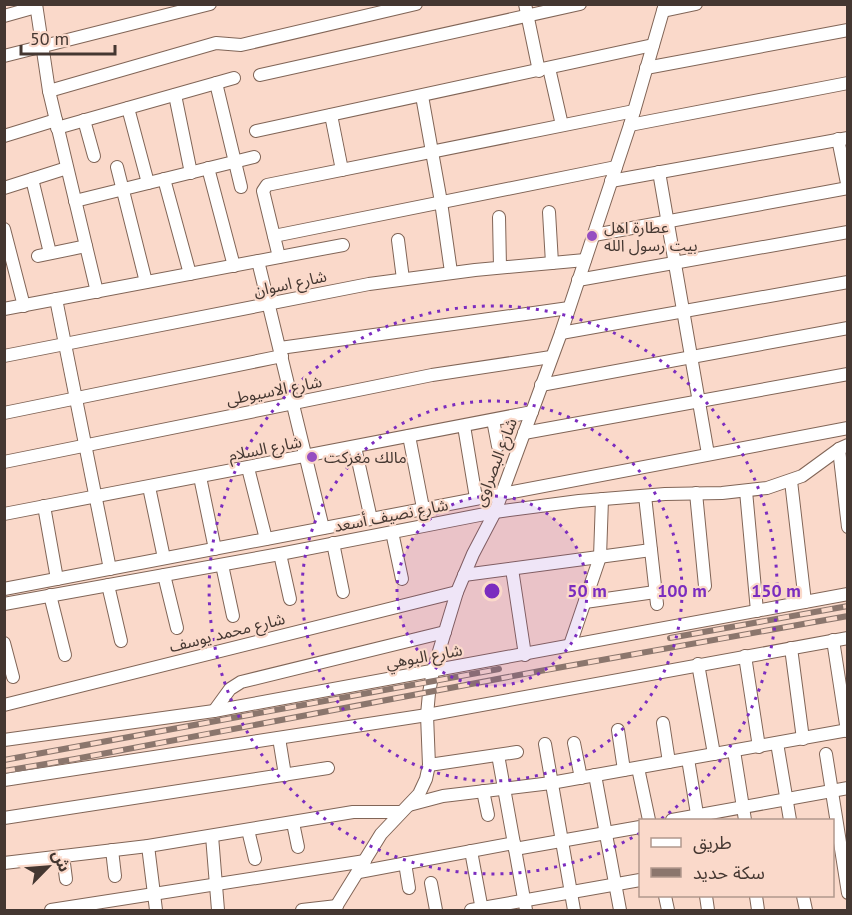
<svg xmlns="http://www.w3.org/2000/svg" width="852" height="915" font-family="'PT Sans','Noto Sans Arabic',sans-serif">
<rect width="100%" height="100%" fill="#fad9ca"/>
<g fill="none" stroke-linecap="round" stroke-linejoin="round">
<g stroke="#816557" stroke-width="14">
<g id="minor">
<path d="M36 4 49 91 97 292"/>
<path d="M525 4 539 71"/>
<path d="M663 11 696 4"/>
<path d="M4 16 36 7"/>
<path d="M4 56 210 4"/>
<path d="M549 68 562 125"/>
<path d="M646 68 848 30"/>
<path d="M260 75 580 4"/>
<path d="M216 83 241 187"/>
<path d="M49 91 216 43 241 45 416 4"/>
<path d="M175 95 191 173"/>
<path d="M422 96 441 202 451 272"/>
<path d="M128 108 148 183"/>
<path d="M331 115 342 170"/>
<path d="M84 120 94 156"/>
<path d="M630 125 848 83"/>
<path d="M57 128 234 78"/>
<path d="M256 131 653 45"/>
<path d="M4 136 56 120"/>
<path d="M838 139 848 188"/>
<path d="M117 167 146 282"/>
<path d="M208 168 234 266"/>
<path d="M659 172 708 454"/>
<path d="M32 179 50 253"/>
<path d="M164 179 190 274"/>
<path d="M611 181 848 138"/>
<path d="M4 188 67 168"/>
<path d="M75 201 254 157"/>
<path d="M549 212 552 263"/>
<path d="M499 217 500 267"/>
<path d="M4 229 24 306"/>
<path d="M594 235 848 188"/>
<path d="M274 236 616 167"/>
<path d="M398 240 403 279"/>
<path d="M38 256 86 246"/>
<path d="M279 257 263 191 267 185 634 111"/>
<path d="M258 261 323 528"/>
<path d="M578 280 848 232"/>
<path d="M56 299 110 569"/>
<path d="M4 309 343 245"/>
<path d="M561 333 848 282"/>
<path d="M280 348 569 308"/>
<path d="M4 356 369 284 475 270 585 260"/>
<path d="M541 385 848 328"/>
<path d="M4 413 282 356"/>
<path d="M493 420 498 446"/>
<path d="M464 426 476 498"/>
<path d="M524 433 848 374"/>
<path d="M409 436 423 508"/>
<path d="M355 447 371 519"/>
<path d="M839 449 848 527"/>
<path d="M4 462 432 375 551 357"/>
<path d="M248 468 266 539"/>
<path d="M200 477 215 549"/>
<path d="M791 481 805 602"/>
<path d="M149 487 164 558"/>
<path d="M746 491 757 611"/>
<path d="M696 493 705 586"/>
<path d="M645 496 657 604"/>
<path d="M44 506 57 579"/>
<path d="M4 514 532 412"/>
<path d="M392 532 402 579"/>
<path d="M333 543 343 592"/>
<path d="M280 554 290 599"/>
<path d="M222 565 233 616"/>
<path d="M512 569 525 655"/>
<path d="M164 575 177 628"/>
<path d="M464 575 651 550"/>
<path d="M108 585 121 641"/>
<path d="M4 589 848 428"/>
<path d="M50 595 65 655"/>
<path d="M585 602 655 592"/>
<path d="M4 604 280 554 495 512 579 501 665 494 722 493 767 488 802 476 839 449 848 445"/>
<path d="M833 640 847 731"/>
<path d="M4 643 13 677"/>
<path d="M570 645 600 557 602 499"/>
<path d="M791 648 803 739"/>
<path d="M745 656 759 747"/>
<path d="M698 664 714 754"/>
<path d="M4 705 457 592"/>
<path d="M214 711 230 689 241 682 445 632"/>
<path d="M663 723 669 762"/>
<path d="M618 730 624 770"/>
<path d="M279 738 285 775"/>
<path d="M4 740 214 711 848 594"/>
<path d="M574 743 581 778"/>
<path d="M777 743 790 820"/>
<path d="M545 744 574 910"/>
<path d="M734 751 745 820"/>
<path d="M826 754 848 893"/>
<path d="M498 755 526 910"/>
<path d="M688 759 698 820"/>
<path d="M429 765 517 752"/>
<path d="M638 768 649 820"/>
<path d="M595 775 620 910"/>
<path d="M4 780 427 715 848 638"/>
<path d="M483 791 488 815"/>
<path d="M409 805 443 796 551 783 848 730"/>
<path d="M4 818 328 768"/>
<path d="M672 820 848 788"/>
<path d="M293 823 298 847"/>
<path d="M248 830 255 859"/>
<path d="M212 836 218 910"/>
<path d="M148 846 156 910"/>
<path d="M515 849 640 827"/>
<path d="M112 850 115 876"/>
<path d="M471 851 482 910"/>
<path d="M63 856 66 879"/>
<path d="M4 863 148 846 353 812H401"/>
<path d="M405 863 409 888"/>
<path d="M359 872 514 843"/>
<path d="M431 883 436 910"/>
<path d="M665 896 668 910"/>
<path d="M706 896 708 910"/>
<path d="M756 896 758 910"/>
<path d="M803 896 806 910"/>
<path d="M51 910 365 861"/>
<path d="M302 910 337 906"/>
<path d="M334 910 381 834 419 794 426 779 429 765 427 715 429 693 433 671 457 592 473 554 495 512 561 333 630 125 665 4"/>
<path d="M471 910 640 880"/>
</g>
</g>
<use href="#minor" stroke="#fff" stroke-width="12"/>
<g stroke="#8b766d" stroke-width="6">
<g id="rail">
<path d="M670 638 848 606"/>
<path d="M4 760 499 669"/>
<path d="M4 771 75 759 540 671 848 616"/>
</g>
</g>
<use href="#rail" stroke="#fad9ca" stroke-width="4" stroke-dasharray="11" stroke-linecap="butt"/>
</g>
<circle cx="492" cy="591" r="95" fill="#7b2cbf" fill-opacity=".12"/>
<g fill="none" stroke="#7b2cbf" stroke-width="3" stroke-dasharray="3 6">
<circle cx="492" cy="591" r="95"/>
<circle cx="492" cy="591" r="190"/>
<path d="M640 833A284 284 0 1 1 661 819"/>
</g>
<g fill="#964ec1" stroke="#fad9ca" stroke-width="2">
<circle cx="592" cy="236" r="6"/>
<circle cx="312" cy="457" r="6"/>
</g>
<g text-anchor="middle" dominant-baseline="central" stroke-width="4.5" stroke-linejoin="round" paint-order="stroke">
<g font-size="16" fill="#443731" stroke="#fad9ca" text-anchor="start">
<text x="604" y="227">عطارة اهل<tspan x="604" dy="18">بيت رسول الله</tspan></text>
<text x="324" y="457">مالك مغركت</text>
</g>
<g font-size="16" fill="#443731" stroke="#fad9ca">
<text transform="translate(290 283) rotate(-12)">شارع اسوان</text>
<text transform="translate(274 390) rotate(-11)">شارع الاسيوطى</text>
<text transform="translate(265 448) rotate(-11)">شارع السلام</text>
<text transform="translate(495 462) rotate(-69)">شارع البصراوى</text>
<text transform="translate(391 515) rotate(-11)">شارع نصيف أسعد</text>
<text transform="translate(227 632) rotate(-14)">شارع محمد يوسف</text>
<text transform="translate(424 656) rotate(-10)">شارع البوهي</text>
</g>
</g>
<circle cx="492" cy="591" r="9" fill="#7b2cbf" stroke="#fad9ca" stroke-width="3"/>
<g font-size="18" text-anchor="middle" font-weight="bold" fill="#7b2cbf" stroke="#fad9ca" stroke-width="4.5" stroke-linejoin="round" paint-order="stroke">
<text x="587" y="597">50 m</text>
<text x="682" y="597">100 m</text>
<text x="776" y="597">150 m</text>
</g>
<rect width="852" height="915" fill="none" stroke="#443731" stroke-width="12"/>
<rect x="639" y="819" width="195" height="78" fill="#fad9ca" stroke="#b1988d" stroke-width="1.5"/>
<rect x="651" y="838" width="30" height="9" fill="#ffffff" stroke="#b1988d" stroke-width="1.5"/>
<text x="693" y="849" font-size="18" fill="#443731">طريق</text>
<rect x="651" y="868" width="30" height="9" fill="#8b766d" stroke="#b1988d" stroke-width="1.5"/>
<text x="693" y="879" font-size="18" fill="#443731">سكة حديد</text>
<g transform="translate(48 867) rotate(65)" stroke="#fad9ca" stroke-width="4.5" paint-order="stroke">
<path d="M0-4.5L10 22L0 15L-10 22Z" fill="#443731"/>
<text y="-9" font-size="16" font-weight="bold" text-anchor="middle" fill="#443731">ش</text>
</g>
<path d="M21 45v9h94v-9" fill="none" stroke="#443731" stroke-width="3"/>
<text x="30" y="45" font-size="18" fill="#443731" stroke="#fad9ca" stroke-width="4.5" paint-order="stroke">50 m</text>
</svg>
